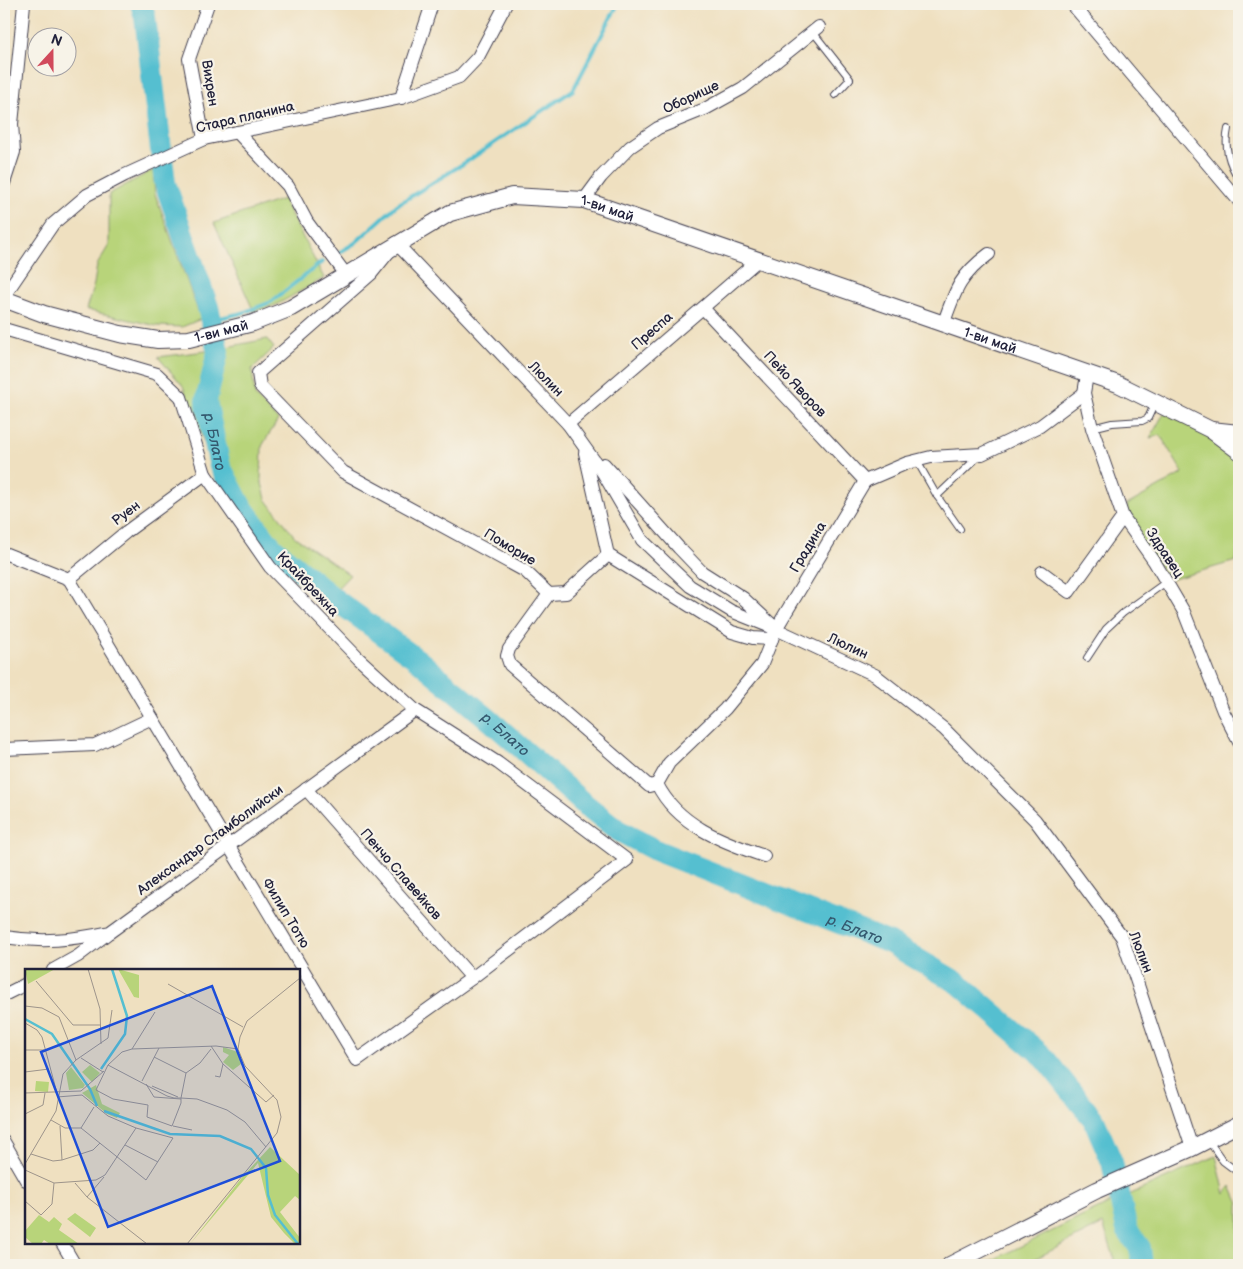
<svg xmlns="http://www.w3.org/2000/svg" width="1243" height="1269" font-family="'Balsamiq Sans',sans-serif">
<rect width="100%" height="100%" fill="#f7f3e8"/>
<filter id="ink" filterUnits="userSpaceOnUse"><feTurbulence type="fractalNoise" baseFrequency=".02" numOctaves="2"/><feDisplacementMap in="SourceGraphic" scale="10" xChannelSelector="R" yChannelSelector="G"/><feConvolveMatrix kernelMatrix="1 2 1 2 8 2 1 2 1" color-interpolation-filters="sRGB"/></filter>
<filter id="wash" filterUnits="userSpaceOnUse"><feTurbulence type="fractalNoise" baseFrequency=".0096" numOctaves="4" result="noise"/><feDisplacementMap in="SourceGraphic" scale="20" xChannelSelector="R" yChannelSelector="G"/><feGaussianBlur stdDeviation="1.12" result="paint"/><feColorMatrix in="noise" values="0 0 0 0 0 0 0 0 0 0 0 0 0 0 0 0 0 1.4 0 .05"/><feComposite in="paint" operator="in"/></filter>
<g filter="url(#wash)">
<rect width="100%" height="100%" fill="#efe0c0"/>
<g fill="#b8d47a" stroke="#6d7b5a">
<path d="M153 170 155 194 201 319 182 327 157 326 86 310 94 284 97 265 109 245V194Z"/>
<path d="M283 199 324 278 276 305 254 312 214 223Z"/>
<path d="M267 339 274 348 252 369 255 396 278 420 262 446 261 479 266 499 295 537 350 575 323 603 267 554 217 477 183 386 158 357 206 351Z"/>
<path d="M1164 413C1192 426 1221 437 1239 464V540L1236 561 1170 580 1129 524 1127 505 1183 473 1160 435 1150 438Z"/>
<path d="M1216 1156 1225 1194 1231 1186 1239 1204V1265H1113L1114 1257 1103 1224 1023 1265H982L1104 1206Z"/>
</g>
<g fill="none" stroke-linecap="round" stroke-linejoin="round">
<g stroke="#55bfd0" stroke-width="4">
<path d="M340 252 355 243 397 205 466 162 573 90 618 4"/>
<path d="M211 320 242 313 271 302 322 262"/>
</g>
<path stroke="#55bfd0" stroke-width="22" id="s1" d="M141 4 145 17 165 183 208 307 218 352 206 401 220 466 241 506 272 547 337 601 418 660 492 722 582 802 619 831 657 851 890 943 958 983 1042 1055 1094 1120 1112 1162 1127 1230 1140 1248 1142 1265"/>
</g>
</g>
<g filter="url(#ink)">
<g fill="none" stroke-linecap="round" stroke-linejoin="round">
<g stroke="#413e4f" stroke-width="8">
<g id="service">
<path d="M813 32 850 79 835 95"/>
<path d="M1228 129C1224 147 1229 164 1239 179"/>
<path d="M1092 428 1112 423 1142 421 1148 418 1155 403"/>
<path d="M917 461 937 496"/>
<path d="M960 529 937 496 979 456"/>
<path d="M1087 658 1106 629 1123 613 1166 582"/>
<path d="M1208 1140 1223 1161 1239 1173"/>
</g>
</g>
<g stroke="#413e4f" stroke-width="14">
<g id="minor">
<path d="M1072 4 1239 201"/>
<path d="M401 98 432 4"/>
<path d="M237 132 288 186 307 222 347 276"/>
<path d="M204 139 189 59 208 4"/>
<path d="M4 183 14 152 12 124 24 4"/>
<path d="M584 200 601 177 630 147 658 128 705 109 743 88 819 27"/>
<path d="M4 296 53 224 87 195 125 175 204 139 401 98 459 77 478 57 506 4"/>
<path d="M703 308 865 481"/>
<path d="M943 325C955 291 959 276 989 254"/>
<path d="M4 329 157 374 181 397 205 474 270 567 358 658 415 710 498 763 627 860 472 978 357 1060 69 579 4 553"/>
<path d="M1087 375 1084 393 1092 428 1123 517 1154 561 1184 612 1223 711 1239 742"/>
<path d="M568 424 757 261"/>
<path d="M585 453 608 555 732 632 753 638 772 639"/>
<path d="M604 464 679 548 702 572 743 598 771 624"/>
<path d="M865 481 776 629 762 664 725 709 669 763 657 784 649 786 510 665 507 656 509 649 549 594 525 571 343 472 260 386 258 373 371 274 396 243 568 424 603 473 642 540 690 586 731 611 776 629 875 675 944 729 1035 820 1122 937 1192 1148"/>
<path d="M865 481 907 463 931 457 982 454 1040 426 1084 393"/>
<path d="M1042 572 1069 592 1123 517"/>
<path d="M69 579 126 532 205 474"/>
<path d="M549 594 566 593 608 555"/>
<path d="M4 749 95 745 152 718"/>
<path d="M657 784C677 825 723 842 764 856"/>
<path d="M306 789 472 978"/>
<path d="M4 937C42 943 72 940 110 932L415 710"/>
<path d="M53 970 78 956 107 934"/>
<path d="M4 995 26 984"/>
<path d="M4 1142 26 1180"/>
<path d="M62 1243 75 1265"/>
</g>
</g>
<g stroke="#413e4f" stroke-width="18">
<g id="tertiary">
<path id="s2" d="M4 299 44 314 120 334 158 340 189 339 253 323 291 308 450 213 512 196 584 200 1118 384 1211 430 1239 451"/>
<path d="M1211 430 1239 433"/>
<path d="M950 1265 1097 1190 1192 1148 1239 1124"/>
</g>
</g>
<use href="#service" stroke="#fff" stroke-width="6"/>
<use href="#minor" stroke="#fff" stroke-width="12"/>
<use href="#tertiary" stroke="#fff" stroke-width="16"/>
</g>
</g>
<g text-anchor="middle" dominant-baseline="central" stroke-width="4.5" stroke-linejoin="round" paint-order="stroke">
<g font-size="14" fill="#22223b" stroke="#f7f3e8">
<text transform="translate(210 83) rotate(81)">Вихрен</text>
<text transform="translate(691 97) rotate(-25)">Оборище</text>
<text transform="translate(245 117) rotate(-13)">Стара планина</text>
<text stroke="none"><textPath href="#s2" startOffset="644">1-ви май</textPath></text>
<text stroke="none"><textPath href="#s2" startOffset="224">1-ви май</textPath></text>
<text transform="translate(652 331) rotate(-41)">Преспа</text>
<text stroke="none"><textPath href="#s2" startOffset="1049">1-ви май</textPath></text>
<text transform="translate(546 379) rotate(46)">Люлин</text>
<text transform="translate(795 384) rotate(47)">Пейо Яворов</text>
<text transform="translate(126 513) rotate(-37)">Руен</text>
<text transform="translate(510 547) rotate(31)">Поморие</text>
<text transform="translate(808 547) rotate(-59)">Градина</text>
<text transform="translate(1165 553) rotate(57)">Здравец</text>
<text transform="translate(308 584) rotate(47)">Крайбрежна</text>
<text transform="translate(848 646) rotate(25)">Люлин</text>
<text transform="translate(210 840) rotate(-36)">Александър Стамболийски</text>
<text transform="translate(401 874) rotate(49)">Пенчо Славейков</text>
<text transform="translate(286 913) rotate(59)">Филип Тотю</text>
<text transform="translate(1141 952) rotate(69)">Люлин</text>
</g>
<g font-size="15" font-style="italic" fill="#34596f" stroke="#f7f3e8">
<text stroke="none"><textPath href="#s1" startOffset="450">р. Блато</textPath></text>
<text stroke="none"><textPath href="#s1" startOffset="871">р. Блато</textPath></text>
<text stroke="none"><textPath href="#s1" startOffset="1276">р. Блато</textPath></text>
</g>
</g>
<g transform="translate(25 969)">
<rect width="275" height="275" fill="#efe0c0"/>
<path d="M0 0H30L3 15ZM93 0 114 6V29L109 28ZM198 78 213 83 216 95 208 101 198 93 204 86 198 83ZM65 96 75 104 67 113 57 103ZM46 98 60 116 58 119 44 121 41 104ZM11 112 24 113 23 123 10 122ZM71 116 77 135 95 144 92 149 82 145 57 124ZM245 178 275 206V231L270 227 255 243 275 269V275H270L259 264 246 248 233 194 165 275 219 206ZM50 244 71 259 65 268 42 250ZM14 246 24 253 29 248 37 255 34 261 54 275H25L19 271 16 275H8L0 268V262Z" fill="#b8d47a"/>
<path fill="none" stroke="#55bfd0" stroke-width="2.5" d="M0 50 27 65 65 120 72 137M76 100 100 65 102 47 87 0M79 142 145 165 195 167 226 180 241 199 243 226 250 246 273 275"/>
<path fill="none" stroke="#9d948b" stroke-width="1" d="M63 0 75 40 76 75M11 12 48 56H75M143 15 218 58M0 37 17 39 34 48 51 91M0 54 12 61 17 68 32 124M186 77 198 95 241 133 249 126M107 80 130 43M0 81H19M129 88 161 104M56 89 78 103M83 96 97 83 107 80 191 77 213 80M0 103 24 100M161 104 156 129V134L147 157 122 148 123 136 88 130 71 121 83 96 142 127 149 129H156L172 130 202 141 220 153 241 178M161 104 175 94 186 80M190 107 195 108 198 95M117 112 134 79M121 115 129 128 156 130M127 117 153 128M0 124 56 122 79 102M0 145 18 136 20 124M26 151 40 159H56L121 211 148 169 111 159 83 147 57 126 32 128M35 157 37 191M148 157 167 161M56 159 69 138M100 176 133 193M6 185 28 192 37 191 68 181 75 174M0 195 31 142 38 105 51 91 83 69 87 41M0 201 29 214 71 211 80 206 111 159M50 214 62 228 122 275M62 228 79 208M0 232 16 246 27 235 29 214M162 275 252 164 256 148 252 131 220 97 213 80 215 68 222 52 275 9"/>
<path fill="#1d4ed8" fill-opacity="0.15" stroke="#1d4ed8" stroke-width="2.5" d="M187 17 255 192 83 258 16 83Z"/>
<rect width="275" height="275" fill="none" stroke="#22223b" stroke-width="2.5"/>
</g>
<rect width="1243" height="1269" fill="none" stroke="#f7f3e8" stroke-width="20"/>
<g transform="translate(52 52) rotate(21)"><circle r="24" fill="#f7f3e8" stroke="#a29fa3"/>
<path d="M0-4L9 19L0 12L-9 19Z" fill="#d1495b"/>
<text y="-8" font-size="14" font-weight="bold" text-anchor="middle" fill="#22223b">N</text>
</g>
</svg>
